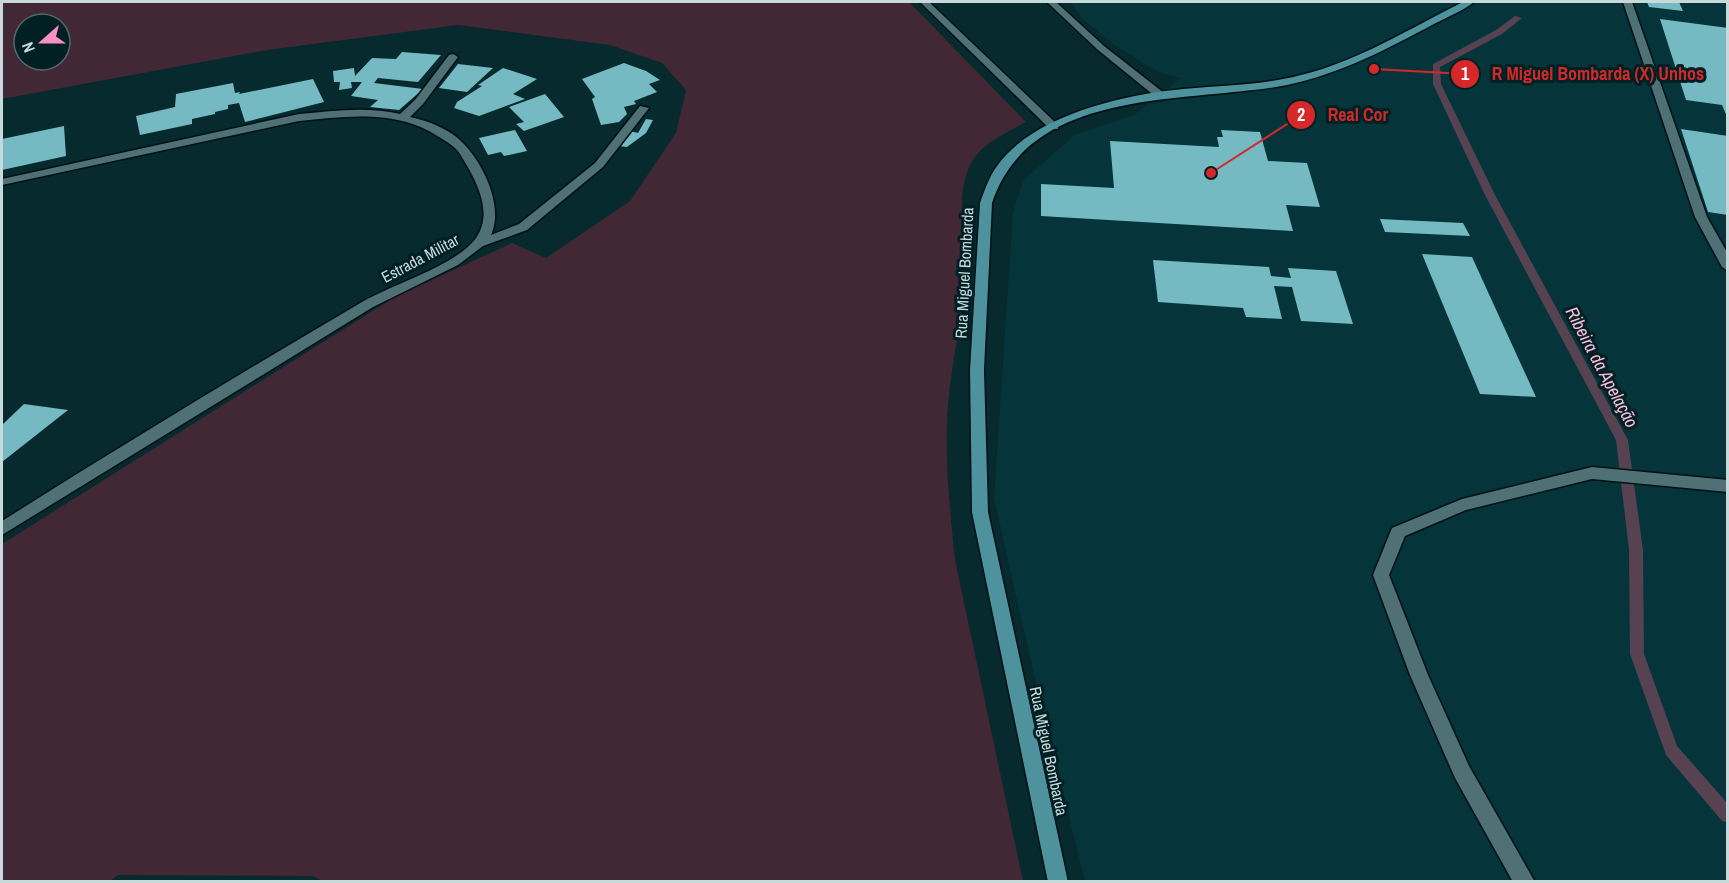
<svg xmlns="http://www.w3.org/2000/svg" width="1729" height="883" font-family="'Archivo Narrow',sans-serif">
<rect width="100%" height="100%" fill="#072a2e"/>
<path fill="#05343b" d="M1070 2H1727V881H1085L1042 710 994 498 1013 212 1023 181 1074 135 1134 115 1181 78 1158 72 1113 44 1082 18Z"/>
<path fill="#422734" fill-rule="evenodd" d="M2 2H909L1026 122C1004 134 977 145 968 170 956 200 965 225 966 256 966 306 952 355 948 405 944 455 950 511 955 560L1023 881 324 882 313 876 118 875 110 881H2V544L395 297 512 243 546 258 630 201 676 133 686 90 662 63 610 45 458 25 267 50 2 99ZM24 24H60V60H24Z"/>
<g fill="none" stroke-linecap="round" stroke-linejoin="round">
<path fill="#564251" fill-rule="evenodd" d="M1515 16 1522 18 1502 34 1440 67 1441 84 1495 195 1628 440 1643 550 1644 654 1677 746 1728 804V823L1722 821 1666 755 1630 654 1629 550 1616 440 1485 195 1433 84V64L1496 30Z"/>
</g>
<g fill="#75b9c3">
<path d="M1647 2H1679L1683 11 1649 7Z"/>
<path d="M1660 19 1728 28V119L1722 105 1686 100Z"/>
<path d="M402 52 441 55 418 82 378 78 374 83 423 89 399 110 370 107 378 100 351 96 362 82H351L352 88 339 90 340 82H334L333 71 354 68 355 76 372 58 396 59Z"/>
<path d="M624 63 646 71 660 80 649 84 657 92 634 101 636 104 624 107 627 114 619 122 601 125 592 99 595 97 582 79Z"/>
<path d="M458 64 493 68 467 92 439 88Z"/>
<path d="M503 68 537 79 513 94 525 99 479 116 454 108 457 102 482 86 478 85Z"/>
<path d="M313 79 324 102 245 122 239 103 228 105V109L215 112V114L192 119V124L140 135 136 116 175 107 176 94 233 83 235 93 240 92 239 94Z"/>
<path d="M545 94 564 117 524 131 516 124 524 122 509 107Z"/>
<path d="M646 119 653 120 646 133 627 147 618 146 630 131 638 133Z"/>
<path d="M64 126 66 156 2 170V139Z"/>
<path d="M1681 129 1728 136V215L1708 212Z"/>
<path d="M515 130 527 151 504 156 501 152 488 155 479 138Z"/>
<path d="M1221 130 1260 132 1268 161 1307 163 1320 207 1286 205 1293 231 1041 216V184L1114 188 1110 141 1219 147 1217 137H1223Z"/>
<path d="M1380 219 1463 223 1470 236 1385 232Z"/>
<path d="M1422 254 1472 257 1536 397 1480 394Z"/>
<path d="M1153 260 1269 267 1271 276 1291 278 1288 268 1336 271 1353 324 1301 321 1292 287 1274 286 1282 319 1246 317 1243 308 1158 302Z"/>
<path d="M24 404 68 410 2 462V425Z"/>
</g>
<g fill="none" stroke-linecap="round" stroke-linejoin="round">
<g stroke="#001115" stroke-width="3">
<g id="minor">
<path d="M920 2H929L1058 125V129H1050Z"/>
<path d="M1047 2H1056L1104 46 1164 93V97H1156L1098 50Z"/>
<path d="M1623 2H1632L1707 217 1728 254V271L1722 267 1695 217Z"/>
<path d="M453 54 458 57 423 104 410 117C429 121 450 129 464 144 484 165 504 207 491 235L519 224 595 163 640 106 649 108 603 167 527 230 483 246 458 265 373 307 2 535V521C121 446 241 373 362 302 393 284 457 265 476 238 495 211 474 177 460 154 455 146 447 142 439 137 398 109 346 116 299 121L2 185V179L299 114C332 111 367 106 400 114L415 100 449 55Z"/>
<path d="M1592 467 1728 480V492L1592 479 1466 510 1405 536 1389 575 1428 675 1469 766 1535 882H1513L1455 778 1410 675 1373 575 1392 528 1462 499Z"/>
</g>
</g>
<g stroke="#001115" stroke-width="3">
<path id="major" d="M1463 2H1474C1463 11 1447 17 1434 24 1387 49 1340 74 1287 85 1190 104 1031 85 992 203L984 370 988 512 1068 882H1048L972 512 970 370 980 203C985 189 990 174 1000 162 1036 116 1119 96 1174 90 1216 85 1259 86 1301 75 1359 61 1410 28 1463 2Z"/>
</g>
<use href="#minor" fill="#4f7075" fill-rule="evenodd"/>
<use href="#major" fill="#4d929c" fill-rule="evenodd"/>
</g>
<g text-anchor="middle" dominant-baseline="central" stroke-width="6" stroke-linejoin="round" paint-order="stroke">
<g font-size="16" fill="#c8d9dc" stroke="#002024">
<text transform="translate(420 258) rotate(-28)">Estrada Militar</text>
<text transform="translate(964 273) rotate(-87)">Rua Miguel Bombarda</text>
<text transform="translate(1049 751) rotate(78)">Rua Miguel Bombarda</text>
</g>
<g font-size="18" font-style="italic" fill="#fdbedb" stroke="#002024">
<text transform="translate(1602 367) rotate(62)">Ribeira da Apelação</text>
</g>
</g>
<path fill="none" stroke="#d62828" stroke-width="2" d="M1374 69L1465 74M1211 173L1301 115"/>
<g fill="#d62828" stroke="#002024" stroke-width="2">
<circle cx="1374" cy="69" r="6"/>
<circle cx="1211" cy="173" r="6"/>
<circle cx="1465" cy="74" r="15"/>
<circle cx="1301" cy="115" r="15"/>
</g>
<g font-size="18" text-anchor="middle" font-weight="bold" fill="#fff">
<text x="1465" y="80">1</text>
<text x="1301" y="121">2</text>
</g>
<g font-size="18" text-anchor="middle" font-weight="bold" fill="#d62828" stroke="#002024" stroke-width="6" stroke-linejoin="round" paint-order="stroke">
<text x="1598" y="80">R Miguel Bombarda (X) Unhos</text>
<text x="1358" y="121">Real Cor</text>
</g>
<rect width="1729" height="883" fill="none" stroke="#c8d9dc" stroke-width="6"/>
<g transform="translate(42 42) rotate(249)"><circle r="28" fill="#002024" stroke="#506a6e" stroke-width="1.5"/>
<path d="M0-4.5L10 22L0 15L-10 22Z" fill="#fb8fc6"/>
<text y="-9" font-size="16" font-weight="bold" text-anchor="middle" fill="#c8d9dc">N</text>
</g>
</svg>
